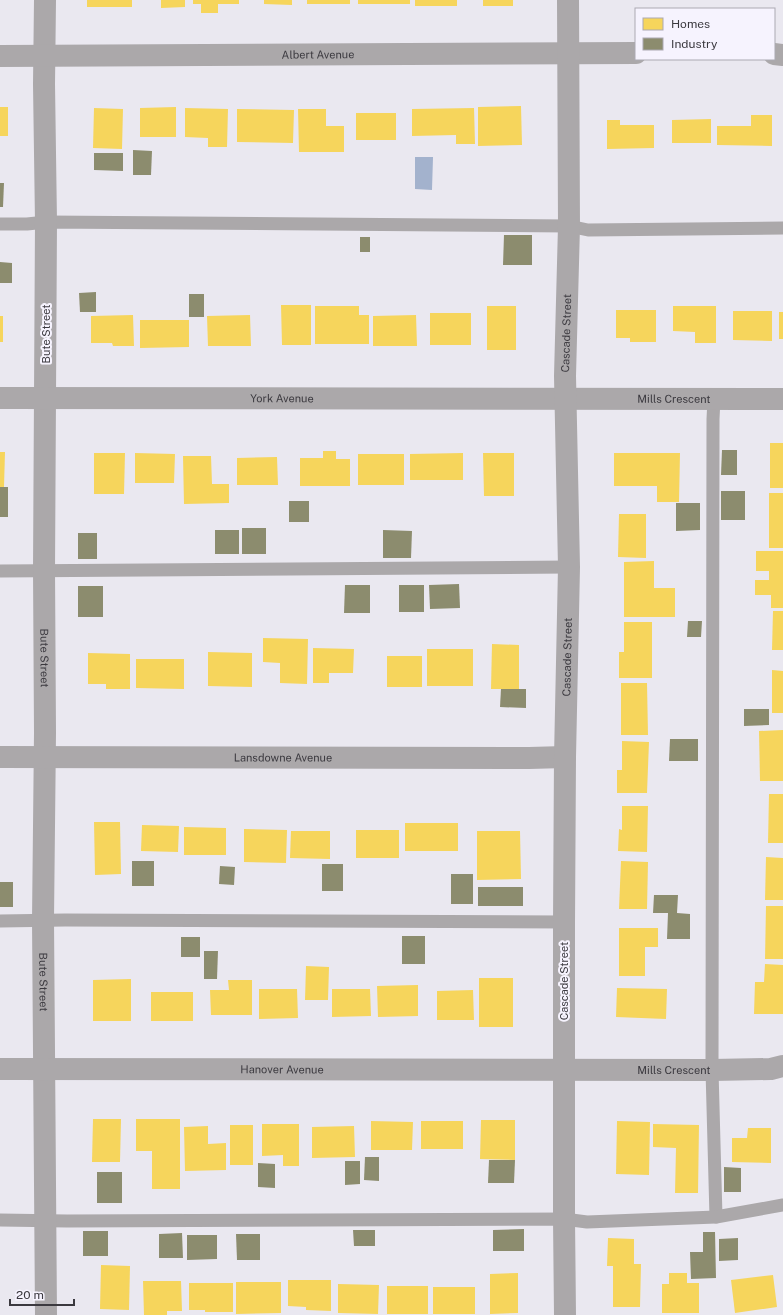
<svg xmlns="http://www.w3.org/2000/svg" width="783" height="1315" font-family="'Public Sans',sans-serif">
<rect width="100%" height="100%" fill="#eae8f0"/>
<path fill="#a3b2cd" d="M415 157H433L432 190 415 189Z"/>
<g fill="#f6d55c">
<rect x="87" y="0" width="45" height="7"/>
<path d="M161 0H185V7L161 8Z"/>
<path d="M193 0H239V4H218V13H201V4H193Z"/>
<path d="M264 0H292V5L264 4Z"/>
<rect x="307" y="0" width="43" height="4"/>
<rect x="358" y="0" width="52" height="4"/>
<rect x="415" y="0" width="42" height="6"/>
<rect x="483" y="0" width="30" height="6"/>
<path d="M521 106 522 145 478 146V107Z"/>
<rect x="0" y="107" width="8" height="29"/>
<path d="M176 107V137H140V108Z"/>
<path d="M94 108 123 109 122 149 93 148Z"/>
<path d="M185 108 228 109 227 147H208V138L185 137Z"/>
<path d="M474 108 475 144H456V135L412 136V109Z"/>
<path d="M237 109 294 110 293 143 237 142Z"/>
<path d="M298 109H326V126H344V152H299Z"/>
<rect x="356" y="113" width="40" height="27"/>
<path d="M751 115H772V146L717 145V126H751Z"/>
<path d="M711 119V143H672V120Z"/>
<path d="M607 120H620V125H654V148L607 149Z"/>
<path d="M281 305H311V345H282Z"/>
<path d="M315 306H359V315H369V344H315Z"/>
<rect x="487" y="306" width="29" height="44"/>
<path d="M673 306H716V343H695V332L673 331Z"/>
<path d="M616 310H656V342H630V338H616Z"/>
<path d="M733 311H772V341L733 340Z"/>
<rect x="779" y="312" width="4" height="27"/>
<rect x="430" y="313" width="41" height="32"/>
<path d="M133 315 134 346H113L112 343H91V316Z"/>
<path d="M250 315 251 346H208L207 316Z"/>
<path d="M416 315 417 346H373V316Z"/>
<rect x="0" y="316" width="3" height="26"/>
<path d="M140 320H189V347L140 348Z"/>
<rect x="770" y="443" width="13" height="45"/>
<path d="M323 451H336V459H350V486H300V458H323Z"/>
<path d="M0 452H5L4 487H0Z"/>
<path d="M94 453H125L124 494H94Z"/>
<path d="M135 453 175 454 174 483H135Z"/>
<path d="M463 453V480H410V454Z"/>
<path d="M483 453H514V496H484Z"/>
<path d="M614 453H680L679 502H657V486H614Z"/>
<rect x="358" y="454" width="46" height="31"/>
<path d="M183 456H211L212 484H229V503L184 504Z"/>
<path d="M277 457 278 485H237V458Z"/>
<rect x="769" y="493" width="14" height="55"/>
<path d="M619 514H646V558L618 557Z"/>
<path d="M756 551H783V608H771V595H755V580H769V571H756Z"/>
<path d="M654 561V588H675V617H624V562Z"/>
<path d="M773 611H783V650H772Z"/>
<path d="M624 622H652V678H619V652H624Z"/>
<path d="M263 638 308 639 307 684 280 683V663L263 662Z"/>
<path d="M492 644 519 645V689H491Z"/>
<path d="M313 648 354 649 353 673H329V683H313Z"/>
<rect x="427" y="649" width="46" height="37"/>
<path d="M208 652 252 653V687L208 686Z"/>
<path d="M88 653 130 654V689H106V684H88Z"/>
<rect x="387" y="656" width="35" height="31"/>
<path d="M136 659H184V689L136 688Z"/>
<path d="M772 670 783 671V713H772Z"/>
<path d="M621 683H647L648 735H621Z"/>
<path d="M783 730V781H760L759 731Z"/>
<path d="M622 741 649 742 647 793H617V770H622Z"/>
<path d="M769 794H783V843H768Z"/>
<path d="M622 806H648L647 852 618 851 619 829 622 830Z"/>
<path d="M94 822H120L121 874 95 875Z"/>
<rect x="405" y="823" width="53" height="28"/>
<path d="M142 825 179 826 178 852 141 851Z"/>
<path d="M184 827 226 828V855H184Z"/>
<path d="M244 829 287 830 286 863 244 862Z"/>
<rect x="356" y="830" width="43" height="28"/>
<path d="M291 831H330V859L290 858Z"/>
<path d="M477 831H520L521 879 477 880Z"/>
<path d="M766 857 783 858V900H765Z"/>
<path d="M621 861 648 862 647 909H619Z"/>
<path d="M766 906H783V959H765Z"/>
<path d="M619 928H658V947H645V976H619Z"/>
<path d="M765 964 783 965V1014H754L755 982H764Z"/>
<path d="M306 966 329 967 328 1000H305Z"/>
<rect x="479" y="978" width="34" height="49"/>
<path d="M131 979V1021H93V980Z"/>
<path d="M228 980H252V1015H211L210 990H229Z"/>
<path d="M418 985V1016L378 1017 377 986Z"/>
<path d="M617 988 667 989 666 1019 616 1017Z"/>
<path d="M259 989H297L298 1018 259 1019Z"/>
<path d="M332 989H370L371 1016 332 1017Z"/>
<path d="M473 990 474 1020H437V991Z"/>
<rect x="151" y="992" width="42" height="29"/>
<path d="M93 1119H121L120 1162H92Z"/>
<path d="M136 1119H180V1189H152V1151H136Z"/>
<path d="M481 1120H515V1160L480 1159Z"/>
<path d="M371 1121 413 1122 412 1150H371Z"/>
<rect x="421" y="1121" width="42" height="28"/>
<path d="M617 1121 650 1122 649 1175 616 1174Z"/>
<path d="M262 1124H299V1166H283V1155L262 1156Z"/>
<path d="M653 1124 699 1125 698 1193H675L676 1148 653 1147Z"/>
<rect x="230" y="1125" width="23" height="40"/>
<path d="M208 1126V1144L226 1143V1170L185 1171 184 1127Z"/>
<path d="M354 1126 355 1157 312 1158V1127Z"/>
<path d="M748 1128H771V1163L732 1162V1138H747Z"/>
<path d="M608 1238 634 1239V1264H641L640 1307H613V1266H607Z"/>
<path d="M101 1265 130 1266 129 1310 100 1309Z"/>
<path d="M518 1273V1313L490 1314V1274Z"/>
<path d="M669 1273H687V1283H699V1313H662V1284H669Z"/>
<path d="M773 1275 777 1307 735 1313 731 1280Z"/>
<path d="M288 1280H331V1311L306 1310V1307L288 1306Z"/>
<path d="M143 1281H181L182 1311H167V1315H144Z"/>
<path d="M236 1282H281V1313L236 1314Z"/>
<path d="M189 1283H233V1312H205V1310H189Z"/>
<path d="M338 1284 379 1285 378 1314 338 1313Z"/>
<rect x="387" y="1286" width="41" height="28"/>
<rect x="433" y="1287" width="42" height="27"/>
</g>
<g fill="#8c8c6e">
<path d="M133 150 152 151 151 175H133Z"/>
<path d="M94 153H123V171L94 170Z"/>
<path d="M0 183H4L3 207H0Z"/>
<path d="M504 235H532V265H503Z"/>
<rect x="360" y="237" width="10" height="15"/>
<path d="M0 262 12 263V283H0Z"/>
<path d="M96 292V312H80L79 293Z"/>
<rect x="189" y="294" width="15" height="23"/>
<path d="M722 450H737V475H721Z"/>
<rect x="0" y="487" width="8" height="30"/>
<rect x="721" y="491" width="24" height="29"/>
<rect x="289" y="501" width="20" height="21"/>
<path d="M676 503H700V530L676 531Z"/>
<rect x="242" y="528" width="24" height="26"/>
<rect x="215" y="530" width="24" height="24"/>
<path d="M383 530 412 531 411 558H383Z"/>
<rect x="78" y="533" width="19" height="26"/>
<path d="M459 584 460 608 430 609 429 585Z"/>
<path d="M345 585H370V613H344Z"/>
<rect x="399" y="585" width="25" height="27"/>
<rect x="78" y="586" width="25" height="31"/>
<path d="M688 621H702L701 637H687Z"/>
<path d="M501 689H526V708L500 707Z"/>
<path d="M744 709H769V725L744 726Z"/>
<path d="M670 739H698V761H669Z"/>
<rect x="132" y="861" width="22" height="25"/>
<rect x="322" y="864" width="21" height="27"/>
<path d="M220 866 235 867 234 885 219 884Z"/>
<rect x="451" y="874" width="22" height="30"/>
<rect x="0" y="882" width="13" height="25"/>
<rect x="478" y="887" width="45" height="19"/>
<path d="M654 895H678L677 913 690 914V939H667L668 913H653Z"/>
<rect x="402" y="936" width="23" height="28"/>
<rect x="181" y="937" width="19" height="20"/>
<path d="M204 951H218L217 979H204Z"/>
<path d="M365 1157H379V1181L364 1180Z"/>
<path d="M489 1160H515L514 1183H488Z"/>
<path d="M345 1161H360V1184L345 1185Z"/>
<path d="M258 1163 275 1164V1188L258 1187Z"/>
<path d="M724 1167 741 1168V1192H724Z"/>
<rect x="97" y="1172" width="25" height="31"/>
<path d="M524 1229V1251H493V1230Z"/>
<path d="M353 1230H375V1246H354Z"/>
<rect x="83" y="1231" width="25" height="25"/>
<path d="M703 1232H715L716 1278 691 1279 690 1252H703Z"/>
<path d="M182 1233 183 1258H159V1234Z"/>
<path d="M236 1234H260V1260H237Z"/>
<path d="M187 1235H217V1259L187 1260Z"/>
<path d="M738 1238V1260L719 1261V1239Z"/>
</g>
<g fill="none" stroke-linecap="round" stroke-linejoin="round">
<g stroke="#aba8aa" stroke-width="13">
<path d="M0 224H27L46 222 569 226 588 230 783 228"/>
<path d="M714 399 713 419 712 1070 716 1217"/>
<path d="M0 571 569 567"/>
<path d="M0 921 65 920 564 922"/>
<path d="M0 1220 67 1221 564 1219 587 1222 716 1217 783 1205"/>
</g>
<g stroke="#aba8aa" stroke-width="22">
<path id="s1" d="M45 0 44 84 46 222 44 570 45 733 43 920 46 1315"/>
<path d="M774 54 783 55"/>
<path id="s2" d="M0 56 636 53"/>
<path id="s3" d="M0 398 783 399"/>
<path id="s4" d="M0 757 529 758 565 757"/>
<path id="s5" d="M0 1069 712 1070 771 1069 783 1066"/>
<path id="s6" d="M565 1315 564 1219V922L565 757 569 567 565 376 569 226 568 0"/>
</g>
</g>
<g text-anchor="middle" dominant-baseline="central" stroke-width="4" stroke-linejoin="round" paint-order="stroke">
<g font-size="11" fill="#3b393f" stroke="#f6f3fe">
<text stroke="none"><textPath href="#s2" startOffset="318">Albert Avenue</textPath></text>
<text transform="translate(46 334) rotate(-90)">Bute Street</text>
<text stroke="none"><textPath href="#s6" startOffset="982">Cascade Street</textPath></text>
<text stroke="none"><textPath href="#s3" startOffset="282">York Avenue</textPath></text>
<text stroke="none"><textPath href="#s3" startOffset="674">Mills Crescent</textPath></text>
<text stroke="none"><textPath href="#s6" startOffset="658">Cascade Street</textPath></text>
<text stroke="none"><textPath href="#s1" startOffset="658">Bute Street</textPath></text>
<text stroke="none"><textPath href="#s4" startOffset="283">Lansdowne Avenue</textPath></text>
<text stroke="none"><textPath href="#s1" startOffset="982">Bute Street</textPath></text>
<text transform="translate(564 981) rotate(-90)">Cascade Street</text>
<text stroke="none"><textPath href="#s5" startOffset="282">Hanover Avenue</textPath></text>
<text stroke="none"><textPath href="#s5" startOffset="674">Mills Crescent</textPath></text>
</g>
</g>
<rect x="635" y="8" width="140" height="52" fill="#f6f3fe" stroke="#aba9b2"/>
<rect x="643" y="18" width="20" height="12" fill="#f6d55c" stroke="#aba9b2"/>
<text x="671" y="28" font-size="12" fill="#3b393f">Homes</text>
<rect x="643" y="38" width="20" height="12" fill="#8c8c6e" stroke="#aba9b2"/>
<text x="671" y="48" font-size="12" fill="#3b393f">Industry</text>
<path d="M10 1299v6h64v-6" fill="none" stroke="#3b393f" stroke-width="2"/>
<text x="16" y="1299" font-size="12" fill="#3b393f" stroke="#f6f3fe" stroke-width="3" paint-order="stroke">20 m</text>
</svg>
